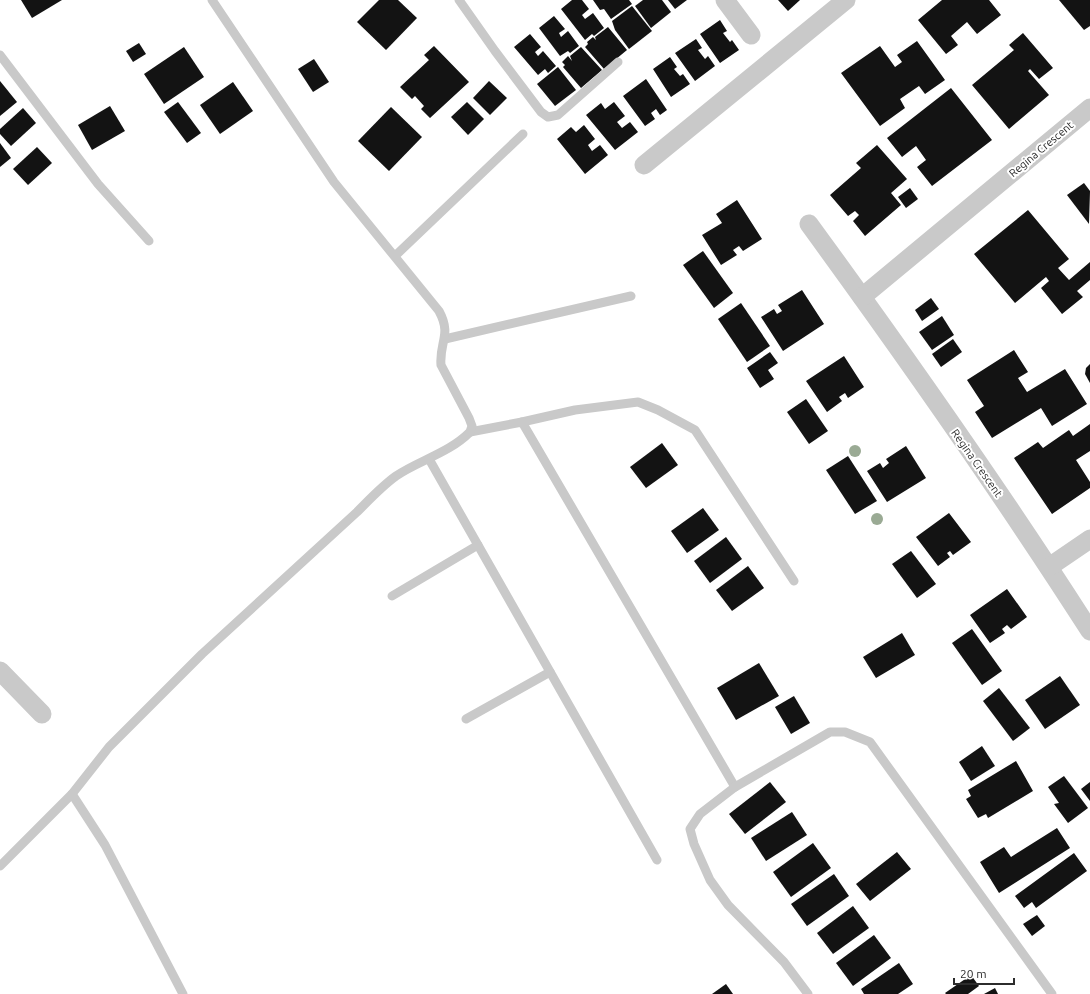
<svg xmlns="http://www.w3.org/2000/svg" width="1090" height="994" font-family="Ubuntu,sans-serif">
<rect width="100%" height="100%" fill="#fff"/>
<g fill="#131313">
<path d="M21 0H62L32 18Z"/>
<path d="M379 0H398L417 18 386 50 357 22Z"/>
<path d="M572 0H582L589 9 582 15 585 19 593 13 604 28 594 36 592 34 585 40 561 9Z"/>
<path d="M593 0H629L632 4 611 19 604 9 600 10Z"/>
<path d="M643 0H662L671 12 651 28 635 6Z"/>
<path d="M668 0H687L675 9Z"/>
<path d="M778 0H800L788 11Z"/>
<path d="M942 0H989L1001 15 977 34 967 22 951 36 958 45 946 54 918 20Z"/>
<path d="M1059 0H1090V26L1084 30Z"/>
<path d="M632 6 652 31 629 49 615 30 612 21Z"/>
<path d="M554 16 565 29 559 33 561 37 568 31 579 46 570 53 568 51 560 56 539 28Z"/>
<path d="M720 20 727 31 723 33 730 42 732 40 739 50 720 63 700 34Z"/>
<path d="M608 27 627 50 604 69 585 47 588 44 587 42 593 37 596 40 595 37Z"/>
<path d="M1023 33 1053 68 1039 79 1030 69 1028 71 1049 95 1009 129 972 85 1014 50 1009 45Z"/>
<path d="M530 34 541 47 535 52 538 56 543 51 556 66 548 73 545 69 538 75 514 47Z"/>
<path d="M696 39 702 48 698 50 705 59 708 56 715 66 695 81 675 53Z"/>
<path d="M917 41 945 80 925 94 919 86 900 99 905 108 880 126 841 73 880 46 895 67 902 62 897 55Z"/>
<path d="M139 43 146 54 133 62 126 51Z"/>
<path d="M434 46 469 82 430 118 421 109 424 106 415 96 412 99 400 87 429 60 424 55Z"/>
<path d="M184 47 204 77 164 104 144 74Z"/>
<path d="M581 47 602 70 581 88 563 67 565 65 562 62 568 56 572 61 570 56Z"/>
<path d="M670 57 677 67 674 69 680 76 683 74 690 84 671 97 653 69Z"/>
<path d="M314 59 329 82 313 92 298 69Z"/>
<path d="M558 67 576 90 555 106 537 84Z"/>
<path d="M646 79 667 110 660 115 656 109 651 113 655 119 645 126 623 96Z"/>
<path d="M0 81 17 102 0 116Z"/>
<path d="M489 81 507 98 490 115 473 98Z"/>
<path d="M233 82 253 111 220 134 200 105Z"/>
<path d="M951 88 992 140 932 186 917 167 926 160 916 146 902 157 887 138Z"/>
<path d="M178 102 201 133 187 143 164 112Z"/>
<path d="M467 102 484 119 468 135 451 117Z"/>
<path d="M614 102 625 116 617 122 622 128 630 122 638 132 615 150 586 115 601 103 605 109Z"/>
<path d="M110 106 125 131 92 150 78 125Z"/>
<path d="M391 107 422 137 389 171 358 141Z"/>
<path d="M23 108 36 123 11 146 0 134V129Z"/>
<path d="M584 125 595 139 588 145 592 151 600 145 608 155 585 174 557 139 571 127 576 132Z"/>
<path d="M0 143 11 158 0 167Z"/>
<path d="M877 145 907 179 891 193 901 205 865 236 853 221 859 215 855 211 848 216 830 195 861 168 856 163Z"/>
<path d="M37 147 52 163 28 185 13 169Z"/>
<path d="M1084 183 1090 191 1089 224 1067 195Z"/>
<path d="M910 188 918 199 906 208 898 197Z"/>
<path d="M737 200 762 239 743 251 739 246 733 250 737 255 721 265 702 235 722 223 716 214Z"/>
<path d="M1028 210 1069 259 1058 268 1069 280 1090 262V280L1077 291 1083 297 1062 314 1041 288 1049 281 1046 277 1015 303 974 254Z"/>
<path d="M703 251 733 293 714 308 683 265Z"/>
<path d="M802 290 824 324 783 351 761 317 774 309 777 314 782 311 778 305Z"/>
<path d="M931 298 939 309 922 321 915 310Z"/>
<path d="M741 303 770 346 747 362 718 319Z"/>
<path d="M942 316 954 335 932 350 919 332Z"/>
<path d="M953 339 962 352 941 367 932 354Z"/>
<path d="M1014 350 1028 372 1018 378 1027 392 1065 369 1087 404 1052 426 1041 408 992 438 975 412 984 406 967 380Z"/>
<path d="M770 352 778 363 768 370 774 379 760 388 747 368Z"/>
<path d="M844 356 864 387 848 398 845 393 839 397 842 401 827 412 806 381Z"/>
<path d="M1090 364V383L1085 374 1086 368Z"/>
<path d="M806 399 828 431 809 444 787 412Z"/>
<path d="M1090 424V451L1076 460 1090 482V488L1052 514 1014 458 1038 442 1043 448 1069 430 1073 436Z"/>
<path d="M662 443 678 465 646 488 630 467Z"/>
<path d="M906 446 926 478 887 502 867 471 880 463 883 468 889 463 886 459Z"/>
<path d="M848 456 877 501 855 514 826 470Z"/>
<path d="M703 508 719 530 687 553 671 531Z"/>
<path d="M949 513 971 542 953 555 950 551 947 553 950 557 938 566 916 537Z"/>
<path d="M726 537 742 559 710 583 694 561Z"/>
<path d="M911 551 936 584 917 598 892 564Z"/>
<path d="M748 566 764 588 732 611 716 590Z"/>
<path d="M1007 589 1027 617 1011 629 1007 625 1002 629 1005 633 990 643 970 615Z"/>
<path d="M972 629 1002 671 982 685 952 643Z"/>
<path d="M902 633 915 655 876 678 863 657Z"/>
<path d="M759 663 779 696 736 720 717 688Z"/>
<path d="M1060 676 1080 705 1045 729 1025 700Z"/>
<path d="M999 688 1030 728 1013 741 983 701Z"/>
<path d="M794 696 810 723 791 734 775 707Z"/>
<path d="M982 746 995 766 971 781 959 762Z"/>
<path d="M1016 761 1033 791 988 818 986 814 978 818 966 799 971 796 968 790Z"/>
<path d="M1064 776 1088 808 1068 823 1054 804 1059 803 1048 787Z"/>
<path d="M770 782 786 802 745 834 729 814Z"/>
<path d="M1090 782V801L1081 789Z"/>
<path d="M792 812 807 835 766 861 751 838Z"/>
<path d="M1057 828 1070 848 999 893 980 862 1004 847 1011 857Z"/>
<path d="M813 843 831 868 791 897 773 872Z"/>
<path d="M897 852 911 869 870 901 856 884Z"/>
<path d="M1074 853 1087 871 1036 908 1032 902 1024 908 1015 896Z"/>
<path d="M834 874 849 896 807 926 791 904Z"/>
<path d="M853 906 869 928 833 954 817 933Z"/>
<path d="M1037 915 1045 926 1032 936 1023 924Z"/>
<path d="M874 935 891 958 853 986 836 963Z"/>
<path d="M899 963 913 984 898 994H864L861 989Z"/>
<path d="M971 975 979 986 968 994H946L945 993Z"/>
<path d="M726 984 733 994H712Z"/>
<path d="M995 988 998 994H984Z"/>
</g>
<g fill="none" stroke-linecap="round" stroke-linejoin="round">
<g stroke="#c9c9c9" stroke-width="9">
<path d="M459 0 495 51 541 112 548 117 558 115 618 62"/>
<path d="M0 55 98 184 149 241"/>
<path d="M395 256 523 134"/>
<path d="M445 339 631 296"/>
<path d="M522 422 575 410 638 402 658 410 695 430 794 581"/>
<path d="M470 432 522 422 735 787"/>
<path d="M429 459 657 860"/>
<path d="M392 596 478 545"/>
<path d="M466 719 550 672"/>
<path d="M72 794 105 845 183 994"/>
<path d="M0 866 72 794 109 747 202 654 357 512C370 499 382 486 396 476 420 460 449 453 470 432L472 426 469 418 441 365C439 342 452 335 439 311L334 182 212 0"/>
<path d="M808 994 784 962 728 905 710 880 694 844 690 829 700 814 735 787 830 732H845L870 742 1052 994"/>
</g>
<g stroke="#c9c9c9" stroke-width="19">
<path d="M725 0 751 35"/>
<path d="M644 165 846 0"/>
<path d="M809 224C906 357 1001 492 1090 631"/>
<path d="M862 297 1090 108"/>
<path d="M1049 567 1090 539"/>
<path d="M0 671 42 714"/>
</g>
</g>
<g fill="#9aaa94">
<circle cx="855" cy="451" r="6"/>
<circle cx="877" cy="519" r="6"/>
</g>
<g text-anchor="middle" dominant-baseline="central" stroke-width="4" stroke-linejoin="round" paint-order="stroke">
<g font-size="11" fill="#2c2c2c" stroke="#fff">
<text transform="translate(1041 149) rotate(-40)">Regina Crescent</text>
<text transform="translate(977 463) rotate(55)">Regina Crescent</text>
</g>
</g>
<path d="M954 978v6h60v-6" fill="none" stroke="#2c2c2c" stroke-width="2"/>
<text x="960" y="978" font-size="12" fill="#2c2c2c" stroke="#ffffff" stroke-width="3" paint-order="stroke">20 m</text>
</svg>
